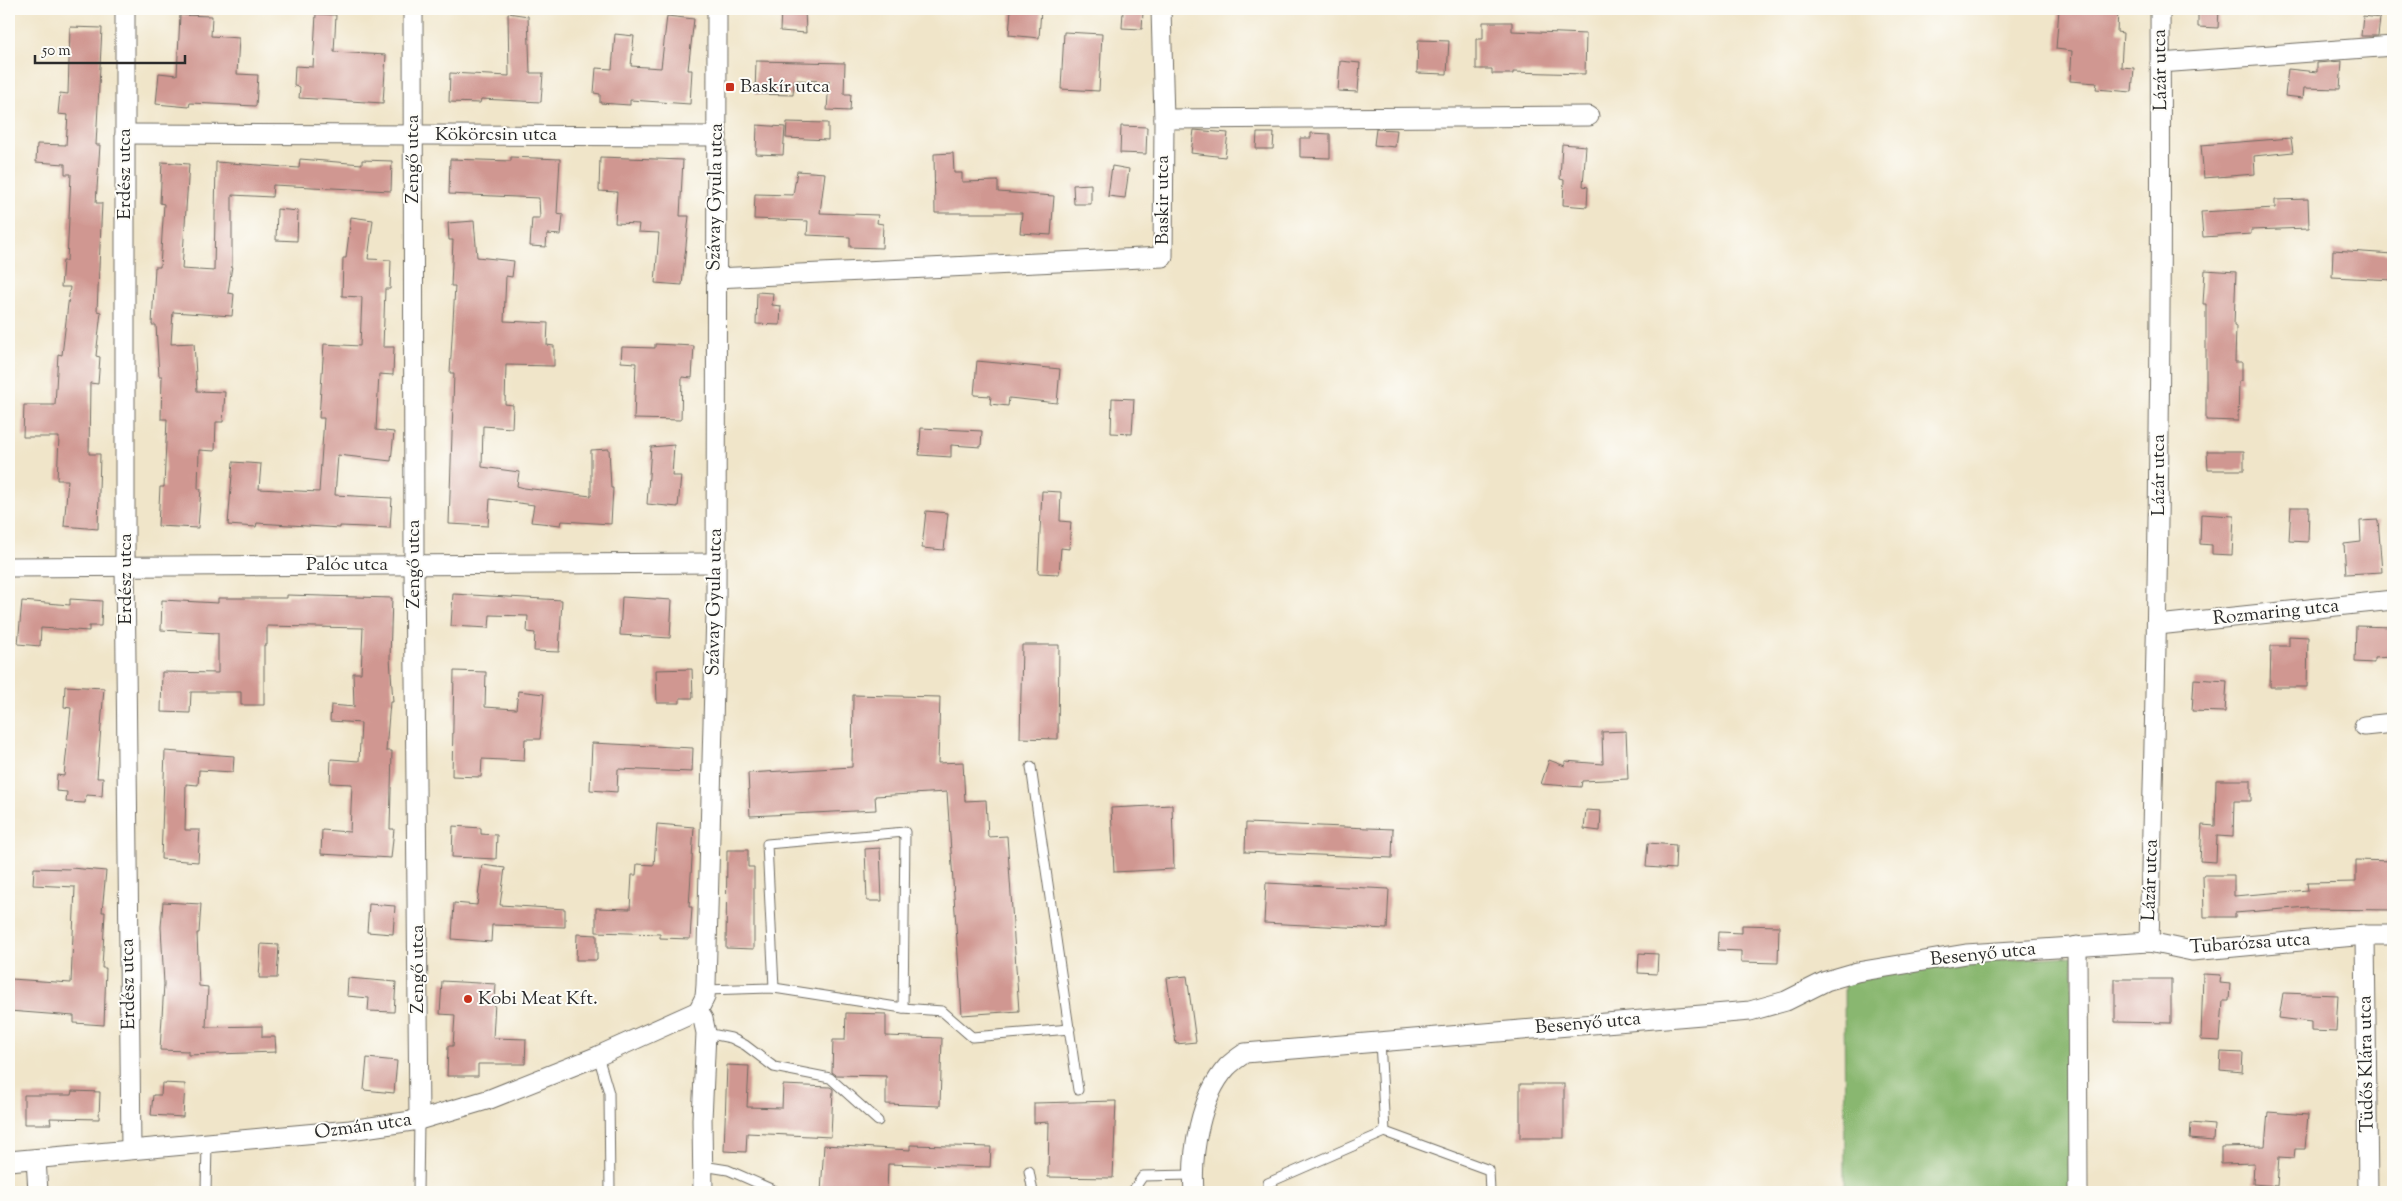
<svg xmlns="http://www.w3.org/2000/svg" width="2402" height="1201" font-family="'Sorts Mill Goudy',serif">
<rect width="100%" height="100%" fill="#fdfcf7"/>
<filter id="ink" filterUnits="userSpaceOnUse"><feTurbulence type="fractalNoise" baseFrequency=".02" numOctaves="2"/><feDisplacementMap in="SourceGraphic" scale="10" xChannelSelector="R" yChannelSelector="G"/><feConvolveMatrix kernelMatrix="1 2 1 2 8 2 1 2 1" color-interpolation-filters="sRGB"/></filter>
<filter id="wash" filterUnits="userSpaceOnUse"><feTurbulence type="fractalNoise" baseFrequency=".0096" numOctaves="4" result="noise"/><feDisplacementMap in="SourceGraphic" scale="20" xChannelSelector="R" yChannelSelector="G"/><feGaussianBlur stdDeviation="1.12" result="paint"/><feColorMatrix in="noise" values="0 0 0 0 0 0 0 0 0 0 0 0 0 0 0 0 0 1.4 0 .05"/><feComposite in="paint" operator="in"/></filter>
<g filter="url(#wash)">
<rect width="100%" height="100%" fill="#f0e5c9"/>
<path fill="#89b770" stroke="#5a714e" d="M2073 956 2072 1192H1845L1844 969Z"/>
<g id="blocks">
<g fill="#d09791">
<path d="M781 9H805L806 33 780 31Z"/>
<path d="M1011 9H1041L1039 38 1009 35Z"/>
<path d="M2059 9H2118L2117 32 2123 33 2121 67 2134 68 2132 92 2096 89 2097 83 2070 81 2072 51 2056 49Z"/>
<path d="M2198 9H2219L2218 28 2198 27Z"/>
<path d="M1123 11 1143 12 1142 29 1122 28Z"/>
<path d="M508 13 528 16 530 73H543L541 102 481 99 480 103 449 102 450 73 509 76Z"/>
<path d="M316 14 336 15 334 52 386 55 383 103 299 98 300 87 294 86 295 66 313 67Z"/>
<path d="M180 15 212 16 211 36 239 38 237 74 258 75 256 106 190 103 189 107 156 104 159 73 177 75Z"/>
<path d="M667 16 694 19 688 70H692L690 104 630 100V105L600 103V94L594 93 596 68 612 69 615 34 634 36 631 66 661 68Z"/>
<path d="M2363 16 2380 18 2378 36H2361Z"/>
<path d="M1483 22H1512V31L1586 34 1585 74 1513 72V74H1492V69H1476V39H1483Z"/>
<path d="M70 27 102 28 96 145H100L96 203H102L97 311 101 312 96 356 100 357 98 384 90 383 89 454H100L98 529 64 526 68 480H57L59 437H23L24 405H55L58 354 62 355 70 287H61L63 261H67L71 174H65V164L36 162 37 144 66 145 68 115 58 114 60 93 68 94Z"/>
<path d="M1064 32 1102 34 1099 91 1061 89Z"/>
<path d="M1418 40 1449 41 1447 74 1417 73Z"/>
<path d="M756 61 845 63 844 94H851L850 111 827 110 829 81 794 80 793 95 755 94Z"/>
<path d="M1340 61 1360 63 1358 92 1338 91Z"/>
<path d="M2342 61 2340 89 2304 88 2303 98 2285 96 2288 69 2317 72V63Z"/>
<path d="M787 122 828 123V140L786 138Z"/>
<path d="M757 125 785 127 783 155 756 154Z"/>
<path d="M1121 126 1147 127 1146 154 1120 153Z"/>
<path d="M1376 129 1397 130 1395 147 1374 145Z"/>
<path d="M1194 130 1228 133 1225 157 1191 153Z"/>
<path d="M1257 133H1274L1273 149H1256Z"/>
<path d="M1311 133 1330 134V158L1300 157V138H1311Z"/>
<path d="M2291 138 2293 152 2254 156 2255 174 2204 178 2201 145Z"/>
<path d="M1562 144 1586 146 1583 186 1588 187 1587 207 1563 205 1564 180 1560 179Z"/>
<path d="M953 153 954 173H962V182L998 181V192L1054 196 1051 235 1020 233 1022 213H935L934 154Z"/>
<path d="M511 157 560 159 557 214 563 215 561 235 547 234 546 247 530 246 532 218H540L539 198 449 194 450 159 511 161Z"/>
<path d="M600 157 683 160 680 216H689L682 285 655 283 659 233 638 232 639 224 615 223 617 192 599 191Z"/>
<path d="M300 159 362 164V160L392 161 391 191 273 185 272 197 232 195V266L228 293 234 294 232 316 173 312 171 344 194 343 197 391 225 392 223 422H216L215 451 199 450 198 489H201L198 528 158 526 160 487H164L167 419H161L162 376H159L156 325H152L155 267H160L164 204 160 203 162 162 189 164 182 269 214 271 216 162 299 168Z"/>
<path d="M1112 166 1129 169 1125 198 1108 196Z"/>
<path d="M797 171 825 173 820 213 878 215 877 223 883 224 882 248 850 247V237L807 235 808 221 754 219 755 194 793 195Z"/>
<path d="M1091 184V204H1074L1073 185Z"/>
<path d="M2308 199 2309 228 2251 230V234L2203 237 2201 212 2275 208V200Z"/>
<path d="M277 209 298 211 297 241 276 240Z"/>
<path d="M351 217 373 220 368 259 391 260 390 289H385L383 347H394L393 375 379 374 376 430 394 432 391 461 338 455 335 495 392 498 390 528 340 526V528L257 523 256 527 228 525 233 462 261 464 259 489 319 492 324 418H319L324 344 360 346 362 297 342 296 343 258H346Z"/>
<path d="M474 221 477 257 514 261 512 277 506 276 504 321 548 323 547 345 554 346V366L506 365 505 404 513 405 512 428 483 426 482 467 519 472 517 486 524 488 591 496V450L609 449 611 488H613L611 524 562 521 561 525 531 522 534 505 490 499 488 526 449 524 454 373H450L455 286H451L453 240H449L448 223Z"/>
<path d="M2333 250 2393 254V280L2332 277Z"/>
<path d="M2205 270 2236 272 2234 325 2236 326 2235 362H2242V381H2239L2238 421 2206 420V304H2203Z"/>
<path d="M757 292 773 293 772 305 781 306 780 325 756 324Z"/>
<path d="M655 344 694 346 692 378 682 377 681 420 634 419 636 363 621 362 622 347 655 348Z"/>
<path d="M977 361 1060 369 1057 403 1009 398 1008 406 990 404 991 396 974 395Z"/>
<path d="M1112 398 1134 399 1132 434 1111 433Z"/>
<path d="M921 428 982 431 981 447 951 445V457L919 455Z"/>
<path d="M674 445 672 476H681L678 507 647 504 651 447Z"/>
<path d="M2207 451H2244V470H2208Z"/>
<path d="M1042 491 1061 492 1060 521 1071 522 1069 549 1061 548 1059 574 1038 573Z"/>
<path d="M2291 507H2309L2308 542 2289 541Z"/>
<path d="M926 511 948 513 944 550 922 548Z"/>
<path d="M2201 514 2234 516 2232 555 2212 554V545L2200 544Z"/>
<path d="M2378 520 2382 572 2346 574 2344 544 2361 542 2360 521Z"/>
<path d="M453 594 562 600 559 652 534 651 535 633 527 632 528 616 490 615 489 628 451 626Z"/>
<path d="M287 595 392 598 390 658 393 702H390L386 751H392L390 829H394L391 858 321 854 322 830 350 832 352 784 330 783 331 759 359 761 361 723 330 721 331 705 354 707 353 673H361L363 628 267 626V645H264V705H241V692H191L190 713 161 712 162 672 218 673V633L161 630 162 600 218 603V598H287Z"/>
<path d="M622 597 672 600 670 638 620 635Z"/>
<path d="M70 599 102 601 101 626H89V631L41 628 40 646 18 644 22 601 70 605Z"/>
<path d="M2356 626 2393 627V657L2374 658V663L2355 662Z"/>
<path d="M2289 636 2308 637 2307 687H2270L2271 646H2289Z"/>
<path d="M1022 645H1059L1058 739 1020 738Z"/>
<path d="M692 669 693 698H680V703H657L656 670Z"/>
<path d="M454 671 486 672 485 707 516 709 518 691 544 694 540 739H525L524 761 482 759 481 777 452 776Z"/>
<path d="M2194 679 2227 681 2225 712 2192 711Z"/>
<path d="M65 686 104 688 97 778H103L102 796 86 795 85 803 66 802 67 792 56 791 57 775 64 776 71 708 64 707Z"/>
<path d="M853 695 940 697 938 763 963 762 965 801 986 800 988 837 1007 836 1019 1011 962 1015 947 792 875 796 876 810 750 816 748 773 852 767Z"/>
<path d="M1626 731 1628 779 1582 781 1581 787 1541 784 1549 760 1565 766V761L1603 764 1602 732Z"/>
<path d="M592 743 693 748 692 772 618 769 617 792 590 790Z"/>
<path d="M165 751 234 756 233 772 199 770 198 785 186 784 185 830H200L198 862 161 859Z"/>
<path d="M2216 780H2251V801H2234L2233 837 2217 836 2216 862 2200 861 2202 825 2215 826Z"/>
<path d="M1172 805 1174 869 1114 872 1111 808Z"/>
<path d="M1586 810 1601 811 1600 831 1584 829Z"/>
<path d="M1246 823 1393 829 1392 858 1245 852Z"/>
<path d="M657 824 694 827 689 907H692L690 939 660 938V934L596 932V908L630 909 632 875H636L637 864 654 865Z"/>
<path d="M453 826 481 828V834L497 835 496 859 452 857Z"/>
<path d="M1648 843 1676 845 1675 869 1646 867Z"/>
<path d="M880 848 882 901H867L865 849Z"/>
<path d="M727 850H748V867H754V949L726 948Z"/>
<path d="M2356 860 2393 861V910L2308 909V907L2235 913V917H2204L2203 875H2234V896L2308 890 2307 883 2356 882Z"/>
<path d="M482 865 505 868 500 905 565 909V927L492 925 491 942 452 939 454 903 477 905Z"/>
<path d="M34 868 70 869 71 868 106 871 102 912H105L102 968H106L104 1025 74 1023V1016L9 1011 11 979 71 983 75 887 33 885Z"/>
<path d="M1266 883 1389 889 1387 929 1264 923Z"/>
<path d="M163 902 201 904 199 933H197L199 986 208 987 206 1027 262 1026V1037H275L276 1052 188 1055V1051L160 1050 164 984 161 927Z"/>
<path d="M369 904 395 906 393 934 367 932Z"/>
<path d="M1742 925 1779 926 1778 963 1741 962V951L1718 950 1719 932 1742 933Z"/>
<path d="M577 934 597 935V960H576Z"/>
<path d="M261 944 279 945 277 978H259Z"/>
<path d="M1639 953 1658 954 1657 974 1638 973Z"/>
<path d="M2203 974 2221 975 2220 983 2230 984 2229 1001H2223L2220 1041 2201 1040Z"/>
<path d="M1187 976 1196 1042 1176 1044 1167 978Z"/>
<path d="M348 978 396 982 394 1012 368 1011 369 998 347 996Z"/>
<path d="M2115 979H2171V1023L2115 1022Z"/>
<path d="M442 981 496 984 493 1038 526 1039 525 1064H478V1076H447L448 1046H453L455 1015 440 1014Z"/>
<path d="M2283 993 2338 995 2336 1032 2311 1031V1022L2279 1018Z"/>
<path d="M846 1013 886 1014V1036L942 1038 940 1106 886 1104V1076L836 1075 832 1072 833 1040H845Z"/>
<path d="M2221 1052 2243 1053 2242 1072 2220 1070Z"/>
<path d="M367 1058 397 1061 394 1093 364 1090Z"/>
<path d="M727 1065 749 1066 747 1107 782 1108 783 1085 830 1087 833 1089 831 1137 747 1133 746 1152 724 1151Z"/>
<path d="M162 1083 185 1084 183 1117 151 1115 153 1095H161Z"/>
<rect x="1520" y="1084" width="44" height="54"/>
<path d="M72 1091 100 1092 99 1119 50 1118 51 1124H24V1095H71Z"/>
<path d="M1116 1101 1113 1178 1048 1177 1049 1122 1034 1123V1103Z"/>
<path d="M2268 1112 2308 1115 2305 1149H2295L2294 1158 2279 1157 2277 1186 2253 1184 2254 1163 2221 1164V1147L2265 1146Z"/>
<path d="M2191 1123 2214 1125 2213 1141 2190 1139Z"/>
<path d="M824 1145 910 1150V1145L991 1147 990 1167 888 1164 887 1192H821Z"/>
</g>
</g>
</g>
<g filter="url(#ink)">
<use href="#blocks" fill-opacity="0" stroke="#706c62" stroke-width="1"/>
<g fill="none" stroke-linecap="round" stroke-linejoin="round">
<g stroke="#706c62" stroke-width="11">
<g id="service">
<path d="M1031 767 1078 1090"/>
<path d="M774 988 767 844 905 832 903 1008"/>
<path d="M705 990 774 988 903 1008 942 1011 972 1037 1070 1029"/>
<path d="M706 1033 731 1038 745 1045 774 1067 830 1078 878 1121"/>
<path d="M1380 1041 1385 1132"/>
<path d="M598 1056 609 1093 610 1192"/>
<path d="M703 1166 728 1170 778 1192"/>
<path d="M1029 1171 1033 1192"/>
<path d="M206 1192 207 1143"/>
<path d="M418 1192 419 1120"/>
<path d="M1132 1192 1143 1176 1192 1175"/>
<path d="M1268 1192V1183L1385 1132 1489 1170 1490 1192"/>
</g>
</g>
<g stroke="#706c62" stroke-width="21">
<g id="minor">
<path d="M125 9V566L131 1149"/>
<path d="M413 9 414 564 419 1120"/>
<path d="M1161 9 1164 119"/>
<path d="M2160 63 2393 46"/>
<path d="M125 134 717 136"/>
<path d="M715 278 1163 257 1164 119 1589 116"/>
<path d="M9 567 716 563"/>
<path d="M2158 625 2393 600"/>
<path d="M2364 726 2393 723"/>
<path d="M2365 935 2368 1192"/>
<path d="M2149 942C2158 631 2162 320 2160 9"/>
<path d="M2077 946 2078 1192"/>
<path d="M698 1011 705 997 706 985 716 611 717 9"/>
<path d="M698 1011 703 1019 706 1033 702 1119 703 1192"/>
<path d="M36 1159 38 1192"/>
<path d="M9 1161 350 1130 419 1120 490 1099 598 1056 698 1011"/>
<path d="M1194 1192C1191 1153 1200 1097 1227 1067 1232 1062 1239 1057 1245 1053L1750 1011 1786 1001 1826 981 1857 972 1966 954 2149 942 2192 951 2365 935H2393"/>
</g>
</g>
<use href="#service" stroke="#fff" stroke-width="9"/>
<use href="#minor" stroke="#fff" stroke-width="19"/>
</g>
</g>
<g fill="#c8321e" stroke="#fdfcf7" stroke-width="2">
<rect x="725" y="82" width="10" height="10" rx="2.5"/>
<circle cx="468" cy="999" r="5"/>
</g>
<g text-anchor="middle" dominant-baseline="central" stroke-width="4" stroke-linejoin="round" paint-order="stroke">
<g font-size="19" fill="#2b2b2b" stroke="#fdfcf7">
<text transform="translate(2161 70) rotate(-91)">Lázár utca</text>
<text x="496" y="135">Kökörcsin utca</text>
<text transform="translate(413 159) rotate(-90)">Zengő utca</text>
<text transform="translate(125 174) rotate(-90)">Erdész utca</text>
<text transform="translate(716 197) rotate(-89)">Szávay Gyula utca</text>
<text transform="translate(1163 200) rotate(-90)">Baskir utca</text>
<text transform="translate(2159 475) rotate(-90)">Lázár utca</text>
<text transform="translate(414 564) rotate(-90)">Zengő utca</text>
<text x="347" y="565">Palóc utca</text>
<text transform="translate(126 579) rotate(-90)">Erdész utca</text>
<text transform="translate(715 602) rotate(-89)">Szávay Gyula utca</text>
<text transform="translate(2276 613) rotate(-6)">Rozmaring utca</text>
<text transform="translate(2151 880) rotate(-88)">Lázár utca</text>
<text transform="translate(2250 944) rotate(-4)">Tubarózsa utca</text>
<text transform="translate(1983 955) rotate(-6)">Besenyő utca</text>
<text transform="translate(418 969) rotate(-90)">Zengő utca</text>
<text transform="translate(129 984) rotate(-91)">Erdész utca</text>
<text transform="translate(1588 1024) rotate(-5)">Besenyő utca</text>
<text transform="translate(2367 1064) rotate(-91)">Tüdős Klára utca</text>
<text transform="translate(363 1127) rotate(-8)">Ozmán utca</text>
</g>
<g font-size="19" fill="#2b2b2b" stroke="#fdfcf7" text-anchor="start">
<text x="740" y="87">Baskír utca</text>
<text x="478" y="999">Kobi Meat Kft.</text>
</g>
</g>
<rect width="2402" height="1201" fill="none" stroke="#fdfcf7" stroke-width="30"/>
<path d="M35 55v8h150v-8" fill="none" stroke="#2b2b2b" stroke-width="2.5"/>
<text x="42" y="55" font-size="15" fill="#2b2b2b" stroke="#fdfcf7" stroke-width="4" paint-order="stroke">50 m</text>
</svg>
